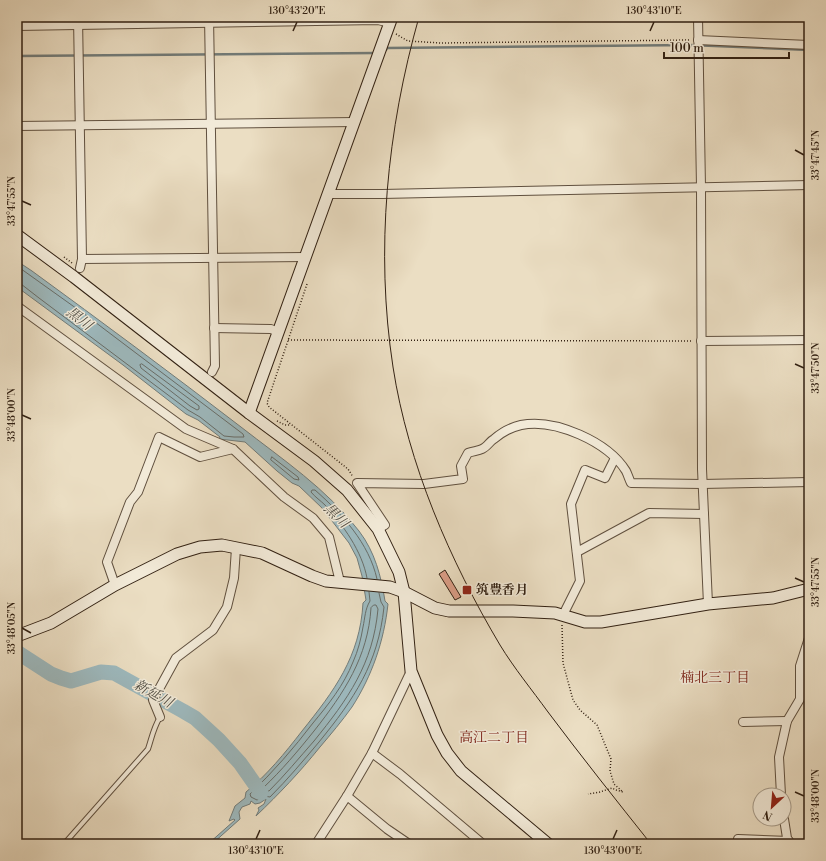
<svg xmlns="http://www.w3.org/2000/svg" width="826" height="861" font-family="'Libre Bodoni','Noto Serif JP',serif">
<rect width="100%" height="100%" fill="#ebdec3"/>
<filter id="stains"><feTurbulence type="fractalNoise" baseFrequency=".005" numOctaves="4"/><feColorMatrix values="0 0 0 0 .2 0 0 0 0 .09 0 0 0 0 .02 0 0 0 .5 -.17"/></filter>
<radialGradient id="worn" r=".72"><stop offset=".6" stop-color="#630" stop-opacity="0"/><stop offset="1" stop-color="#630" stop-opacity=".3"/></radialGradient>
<path fill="#9db9be" stroke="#727c7a" d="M17 261 32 271C102 322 172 374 241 427 282 459 327 489 359 531 375 552 381 576 385 601L388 604C384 641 372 676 352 707 342 721 331 734 320 747 300 772 279 794 256 816L259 810 258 808 264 804 266 799 260 803 255 804 251 801 250 804 242 807 239 812 240 819 212 844H208L235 820 234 819 229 821 235 806 245 798 246 792C267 775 285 753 302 731 334 691 360 657 363 603L366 600 362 576 357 558 349 543 322 508 299 486 292 483 277 471 245 442 219 439 220 437 198 420 186 414 123 365 17 287Z"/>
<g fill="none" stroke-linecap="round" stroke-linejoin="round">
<g stroke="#686d68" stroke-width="1">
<path d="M17 266 87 316 243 434 244 437H234L224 436 200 417 188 410 39 298 21 284H17"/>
<path d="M142 364 199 406V409L197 410 190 406 141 368 140 365Z"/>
<path d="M272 457 298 477 299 480 294 479 271 460Z"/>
<path d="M367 578C362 551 343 525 325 505 321 501 315 497 311 492L312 490H315C342 514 369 543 377 579"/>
<path d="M369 592 370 601C365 609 365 618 363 627 361 639 358 651 353 662 344 685 328 705 313 723 294 748 273 772 250 794L251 797 257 800 264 796 270 797C288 779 303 761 319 742 354 699 378 664 384 607L381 602 379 593"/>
<path d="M374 605H376L378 609C373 664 348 699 314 741 299 758 285 775 269 791H264L263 788C282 770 298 751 314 731 344 693 368 657 371 608Z"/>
</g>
<g stroke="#727c7a" stroke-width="2.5">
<path d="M386 50 387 48 690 45 809 50"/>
<path d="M17 56 376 53"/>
</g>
<path stroke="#9db9be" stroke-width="15" d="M17 652 51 674 61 678 71 681 101 672 114 673 183 711 195 718 219 740 240 763 261 793"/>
</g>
<path fill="#dd9f89" stroke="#322113" d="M445 570 461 597 455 600 439 574Z"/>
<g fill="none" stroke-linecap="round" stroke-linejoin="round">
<g stroke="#60503f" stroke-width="6">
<path id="lane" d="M64 844 148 749C152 737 153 729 160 717"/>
</g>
<g stroke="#60503f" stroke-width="10">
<g id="street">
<path d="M78 17 82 259 80 268"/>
<path d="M209 17 215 366 212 372"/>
<path d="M698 17 701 187 702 469 708 604"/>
<path d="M17 26 378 20 390 23"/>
<path d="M698 40 809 45"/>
<path d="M17 126 354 122"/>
<path d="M328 194H382L809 185"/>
<path d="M82 259 305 257"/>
<path d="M17 306 186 429 233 449 284 497 313 518 329 537 340 582"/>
<path d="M214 328 271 329 278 332"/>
<path d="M701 341 809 340"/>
<path d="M378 529 385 525 357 483 424 484 463 479 461 466 468 453C473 451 478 451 482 449 487 447 490 441 494 439 501 433 512 427 521 425 555 418 608 442 626 471 628 475 629 479 631 483L702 484 809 482"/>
<path d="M577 552 649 513 704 514"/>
<path d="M115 585 107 562 130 502 138 492 159 437 200 457 233 449"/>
<path d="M563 615 580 581 571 504 585 470 605 478 615 458"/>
<path d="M160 717 153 700 176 658 213 630 227 607 234 578 236 548"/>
<path d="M743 722 787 721"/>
<path d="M372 753 400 774 483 844"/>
<path d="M781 795 779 757 787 721 800 699V666L809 638"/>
<path d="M347 796 387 829 409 844"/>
<path d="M784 819 787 838 790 844"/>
<path d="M738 839 789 841"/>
<path d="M316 844 347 796 372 753 411 671"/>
</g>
</g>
<g stroke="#322113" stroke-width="13">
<g id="secondary">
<path d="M17 235 74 277 249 413 314 461 347 490 378 529 399 572 404 592 411 671 437 735 447 753 461 771 548 844"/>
<path d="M249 413 392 17"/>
<path d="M17 636 51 623 115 585 177 554 200 547 222 545 262 553 312 576 326 581 390 587 404 592 435 608 449 611H513L555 613 585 622H601L708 604 773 598 809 589"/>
</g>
</g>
<g stroke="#322113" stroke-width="1.5" stroke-dasharray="1 2" stroke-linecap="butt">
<path d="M396 34 408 41 441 43 690 40"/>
<path d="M64 257 72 263"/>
<path d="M307 284 267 403 269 407 348 469 353 477"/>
<path d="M288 340 693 341"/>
<path d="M277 421 285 425H290"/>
<path d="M562 625 563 663 573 700 580 710 597 725 611 759 610 771 614 784 623 792 616 790 612 788 600 792 588 794"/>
</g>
<use href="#lane" stroke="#f2ead8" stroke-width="4"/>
<use href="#street" stroke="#f2ead8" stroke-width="8"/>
<use href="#secondary" stroke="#f2ead8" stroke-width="11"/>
<path stroke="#322113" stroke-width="1" d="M419 17C387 130 375 250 393 367 408 464 450 561 500 645 514 668 532 690 548 712 581 756 616 800 651 844"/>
</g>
<path fill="none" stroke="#322113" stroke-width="1.5" d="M293 31 297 22M650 31 654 22M795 150 804 155M22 201 31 205M795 364 804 368M22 415 31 419M795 578 804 582M22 628 31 633M795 792 804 796M256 839 260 830M613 839 617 830"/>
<rect fill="#8f2418" stroke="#f2ead8" stroke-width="1.5" x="462" y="585" width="10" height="10" rx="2"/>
<g text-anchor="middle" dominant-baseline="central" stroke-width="3" stroke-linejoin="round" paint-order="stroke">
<g font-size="13" font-weight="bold" fill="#322113" stroke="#f2ead8" text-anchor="start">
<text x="476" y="590">筑豊香月</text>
</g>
<g font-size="14" font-style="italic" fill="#524f46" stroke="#f2ead8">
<text transform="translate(79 319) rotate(37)">黒川</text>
<text transform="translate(336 516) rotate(45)">黒川</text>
<text transform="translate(153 694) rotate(29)">新延川</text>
</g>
<g font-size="14" fill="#7a1f14" stroke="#f2ead8">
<text x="715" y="678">楠北三丁目</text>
<text x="494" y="738">高江二丁目</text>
</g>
</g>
<rect width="826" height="861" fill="none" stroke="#ebdec3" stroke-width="44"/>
<g transform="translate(772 807) rotate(206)"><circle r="19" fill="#f2ead8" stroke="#a59a89"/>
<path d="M0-3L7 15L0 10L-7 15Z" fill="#8f2418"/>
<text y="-6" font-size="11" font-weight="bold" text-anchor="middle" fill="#322113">N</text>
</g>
<path d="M664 52v6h125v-6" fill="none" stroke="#322113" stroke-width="2"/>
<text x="670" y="52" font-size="12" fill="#322113" stroke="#f2ead8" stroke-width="3" paint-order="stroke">100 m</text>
<rect x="22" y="22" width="782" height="817" fill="none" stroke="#322113" stroke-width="1.5"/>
<g font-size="10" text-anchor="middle" fill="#322113">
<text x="297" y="14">130°43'20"E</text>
<text x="654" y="14">130°43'10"E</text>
<text transform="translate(815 155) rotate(-90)" y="4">33°47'45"N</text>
<text transform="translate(11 201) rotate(-90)" y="4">33°47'55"N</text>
<text transform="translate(815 368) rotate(-90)" y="4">33°47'50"N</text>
<text transform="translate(11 415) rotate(-90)" y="4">33°48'00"N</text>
<text transform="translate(815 582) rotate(-90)" y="4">33°47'55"N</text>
<text transform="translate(11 628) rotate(-90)" y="4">33°48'05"N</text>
<text transform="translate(815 796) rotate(-90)" y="4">33°48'00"N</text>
<text x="256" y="854">130°43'10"E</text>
<text x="613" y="854">130°43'00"E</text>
</g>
<rect width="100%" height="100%" filter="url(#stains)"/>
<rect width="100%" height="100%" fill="url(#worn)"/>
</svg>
